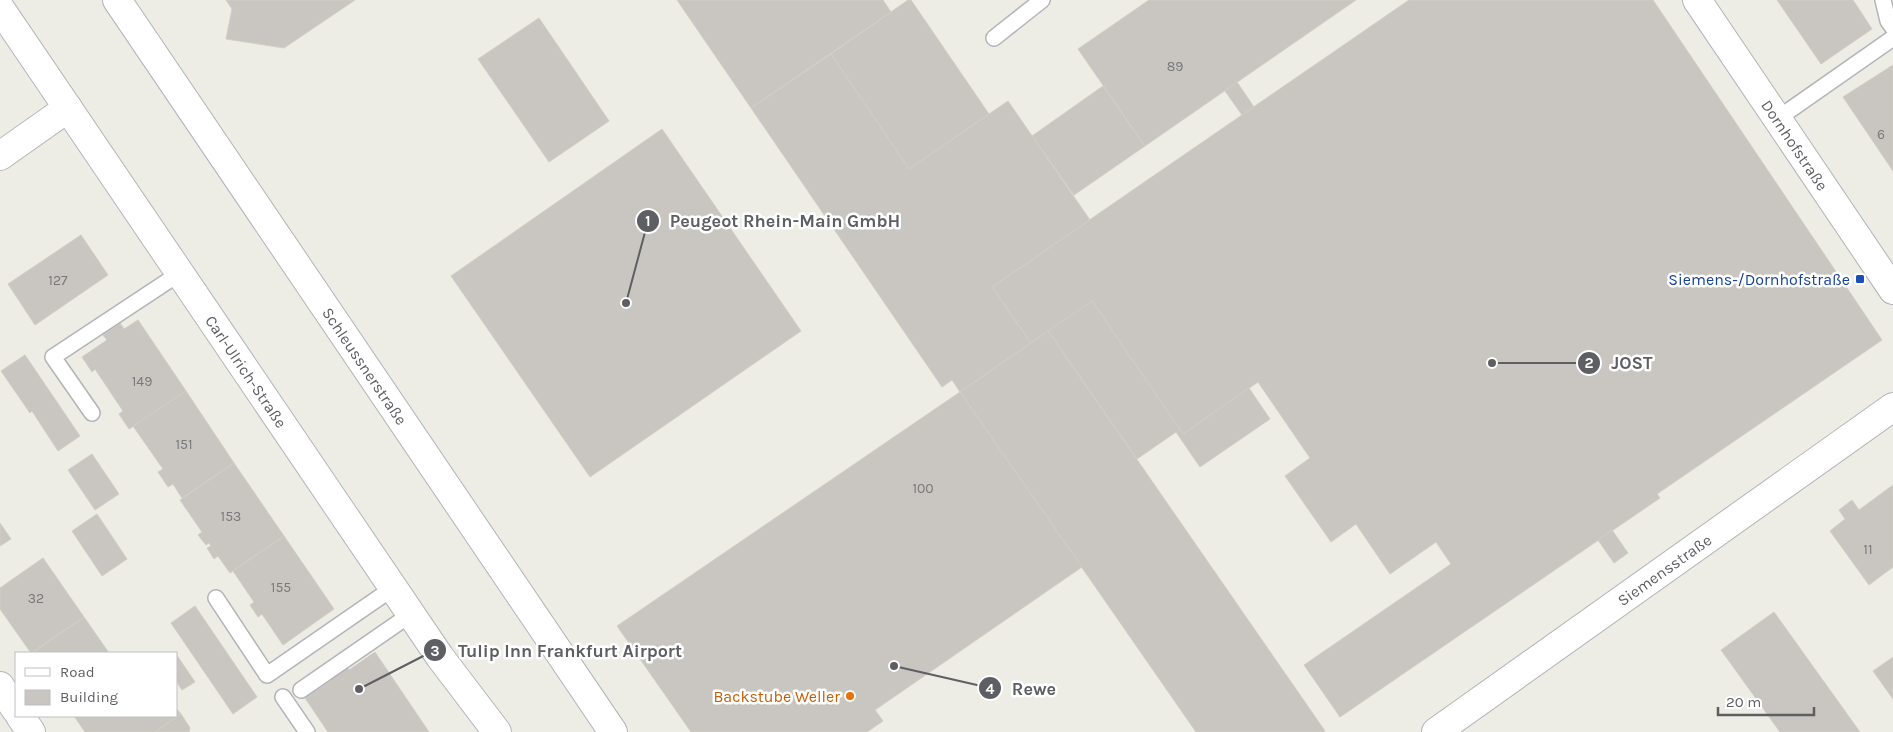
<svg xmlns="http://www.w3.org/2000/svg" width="1893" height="732" font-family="Karla,sans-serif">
<rect width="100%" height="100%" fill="#edece5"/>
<g fill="#c9c6c1" stroke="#d1cec4">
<path d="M226 0H355L284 48 226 39 232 9Z"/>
<path d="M677 0H883L891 12 751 108Z"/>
<path d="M908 0H911L989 114 909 169 831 54Z"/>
<path d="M1149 0H1356L1145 146 1078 49Z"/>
<path d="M1409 0H1653L1882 340 1657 494 1660 498 1340 717 1304 665 1451 564 1436 542 1390 574 1356 524 1331 542 1285 476 1310 458 1258 382 1183 434 1092 301 1031 343 992 287Z"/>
<path d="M1777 0H1853L1872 29 1821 64Z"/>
<path d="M539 18 609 121 549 162 478 59Z"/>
<path d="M831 54 909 169 1008 101 1090 220 992 287 1031 343 960 392 952 380 942 387 751 108Z"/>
<path d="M1893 65V171L1843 97Z"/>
<path d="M1237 82 1254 107 1242 115 1225 91Z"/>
<path d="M1103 86 1145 146 1074 195 1032 136Z"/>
<path d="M662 129 801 331 590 477 451 276Z"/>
<path d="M81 235 108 275 35 325 8 284Z"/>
<path d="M1092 301 1183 434 1249 388 1270 419 1200 467 1176 432 1137 459 1048 331Z"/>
<path d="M138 320 186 391 129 429 119 414 123 411 95 369 92 372 82 357 107 340 103 335 120 323 124 329Z"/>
<path d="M1048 331 1325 731 1323 732H1196L960 392Z"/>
<path d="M25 355 80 436 58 451 32 411 30 413 1 371Z"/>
<path d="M186 391 234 463 182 498 173 484 168 487 158 472 163 469 133 426Z"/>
<path d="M960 392 1082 567 875 710 883 721 867 732H691L617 626Z"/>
<path d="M92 454 119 494 95 510 68 470Z"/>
<path d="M234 463 284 536 230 573 218 556 214 559 207 548 211 546 209 543 206 545 198 535 202 532 180 500Z"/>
<path d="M1893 485V567L1869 585 1830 531 1845 519 1839 510 1852 500 1859 510Z"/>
<path d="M97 514 127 559 102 576 72 531Z"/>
<path d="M0 523 11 539 0 546Z"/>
<path d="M1612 530 1628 553 1614 563 1598 540Z"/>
<path d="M284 536 334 609 283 645 262 614 258 617 250 605 254 602 233 571Z"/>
<path d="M43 558 84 617 31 653 0 609V588Z"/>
<path d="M195 606 257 697 233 714 171 623Z"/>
<path d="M1774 612 1860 732H1780L1721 650Z"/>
<path d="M84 617 109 653H32Z"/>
<path d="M375 652 429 732H328L305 698 332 680 330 675 345 665 349 670Z"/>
<path d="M176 654 195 682 182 690 176 681Z"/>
<path d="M1893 657V699L1873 671Z"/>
<path d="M176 708 181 714 155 732H85L74 716H176Z"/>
<path d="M181 714 190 728 189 732H155Z"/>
</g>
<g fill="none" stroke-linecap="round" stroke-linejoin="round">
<g stroke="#b2b4b8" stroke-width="18">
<g id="service">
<path d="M1883 0 1888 21 1893 28"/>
<path d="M994 38 1042 0"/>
<path d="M1777 119 1893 38"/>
<path d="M92 413 53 357 180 273"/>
<path d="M216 598 267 675 393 588"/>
<path d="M301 690 411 614"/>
<path d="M283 697 307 732"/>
</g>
</g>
<g stroke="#b2b4b8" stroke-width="30">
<g id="minor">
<path id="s1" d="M117 0 613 732"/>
<path id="s2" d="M1697 0 1893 290"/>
<path d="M0 156 68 108"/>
<path d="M0 686 16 710"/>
<path d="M20 716 31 732"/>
</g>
</g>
<g stroke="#b2b4b8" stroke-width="30">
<g id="tertiary">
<path id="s3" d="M1436 732 1893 407"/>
</g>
</g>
<g stroke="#b4b6ba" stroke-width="30">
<g id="secondary">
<path id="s4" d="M0 8 440 657 497 732"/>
</g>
</g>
<use href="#service" stroke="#fff" stroke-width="15"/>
<use href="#minor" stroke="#fff" stroke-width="28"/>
<use href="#tertiary" stroke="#fff" stroke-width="28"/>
<use href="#secondary" stroke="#fff" stroke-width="28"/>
</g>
<rect fill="#1a4fb4" stroke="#fff" stroke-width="2" x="1855" y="274" width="10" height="10" rx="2.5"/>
<circle fill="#e8710a" stroke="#fff" stroke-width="2" cx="850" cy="696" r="5"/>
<g text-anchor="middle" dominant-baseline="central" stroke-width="5" stroke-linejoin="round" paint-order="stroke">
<g font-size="14" fill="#78797a">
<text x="1175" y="66">89</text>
<text x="1881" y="134">6</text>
<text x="58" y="280">127</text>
<text x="142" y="381">149</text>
<text x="184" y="444">151</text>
<text x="923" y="488">100</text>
<text x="231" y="516">153</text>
<text x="1868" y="549">11</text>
<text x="281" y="587">155</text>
<text x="36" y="598">32</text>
</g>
<g font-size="16" fill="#5d5f63" stroke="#fff">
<text stroke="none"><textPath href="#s2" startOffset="175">Dornhofstraße</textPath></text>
<text stroke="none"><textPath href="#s1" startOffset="442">Schleussnerstraße</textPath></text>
<text stroke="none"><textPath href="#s4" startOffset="439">Carl-Ulrich-Straße</textPath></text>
<text stroke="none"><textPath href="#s3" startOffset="280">Siemensstraße</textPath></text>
</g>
<g font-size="16" fill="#164399" stroke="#fff" text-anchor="end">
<text x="1850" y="279">Siemens-/Dornhofstraße</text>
</g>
<g font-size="16" fill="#c56008" stroke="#fff" text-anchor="end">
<text x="840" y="696">Backstube Weller</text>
</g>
</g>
<path fill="none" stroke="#5d5f63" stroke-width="2" d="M626 303L648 221M1492 363L1589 363M359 689L435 650M894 666L990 688"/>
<g fill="#5d5f63" stroke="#fff" stroke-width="2">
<circle cx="626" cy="303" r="5"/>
<circle cx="1492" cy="363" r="5"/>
<circle cx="359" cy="689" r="5"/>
<circle cx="894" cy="666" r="5"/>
<circle cx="648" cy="221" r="12"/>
<circle cx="1589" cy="363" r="12"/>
<circle cx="435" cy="650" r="12"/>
<circle cx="990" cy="688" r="12"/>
</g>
<g font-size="15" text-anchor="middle" font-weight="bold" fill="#fff">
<text x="648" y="226">1</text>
<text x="1589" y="368">2</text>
<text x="435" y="656">3</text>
<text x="990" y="694">4</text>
</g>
<g font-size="18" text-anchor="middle" font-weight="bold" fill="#5d5f63" stroke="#fff" stroke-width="5" stroke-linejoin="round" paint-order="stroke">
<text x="785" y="227">Peugeot Rhein-Main GmbH</text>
<text x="1632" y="369">JOST</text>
<text x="570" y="657">Tulip Inn Frankfurt Airport</text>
<text x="1034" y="695">Rewe</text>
</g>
<rect x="15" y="652" width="162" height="65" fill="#ffffff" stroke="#bebfc1"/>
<rect x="25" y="668" width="25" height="8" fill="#ffffff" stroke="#bebfc1"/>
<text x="60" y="677" font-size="15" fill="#5d5f63">Road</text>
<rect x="25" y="690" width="25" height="15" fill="#c9c6c1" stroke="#bebfc1"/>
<text x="60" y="702" font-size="15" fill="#5d5f63">Building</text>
<path d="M1718 707v8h96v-8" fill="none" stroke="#5d5f63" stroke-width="2.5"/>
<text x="1726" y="707" font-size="15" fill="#5d5f63" stroke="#ffffff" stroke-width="4" paint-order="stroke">20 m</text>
</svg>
